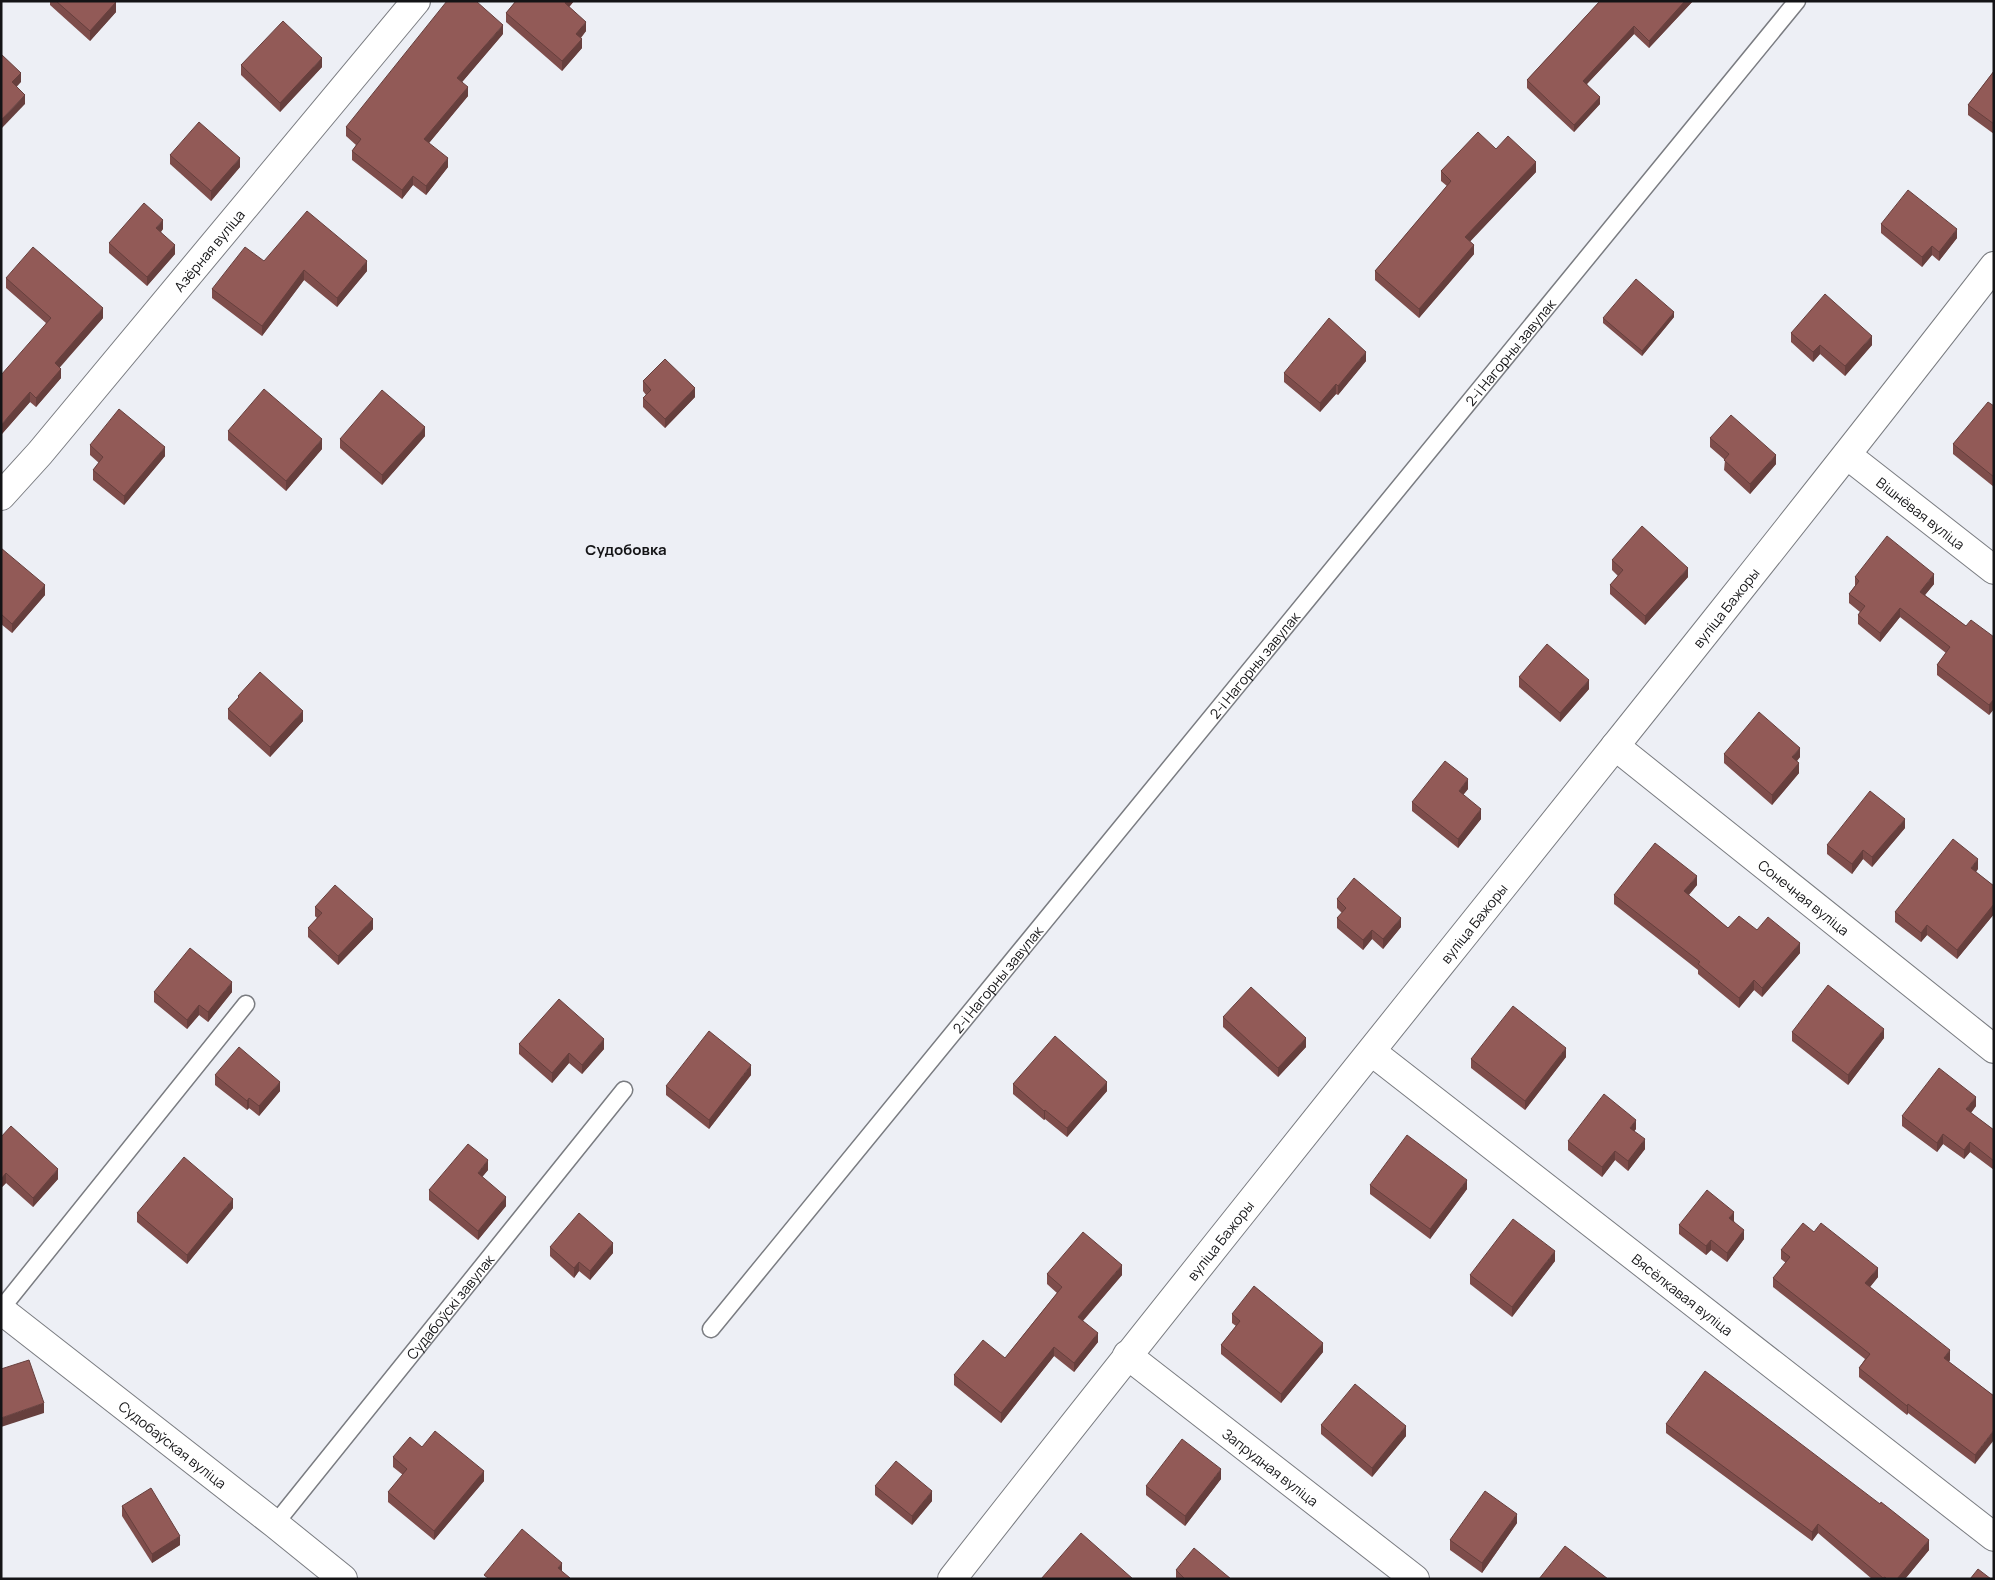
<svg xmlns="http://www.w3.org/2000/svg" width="1995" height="1580" font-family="Manrope,sans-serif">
<rect width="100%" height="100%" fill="#edeff5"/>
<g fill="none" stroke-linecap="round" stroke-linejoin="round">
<g stroke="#7a7c81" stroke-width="19">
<g id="service">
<path d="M1 1309 246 1004"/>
<path id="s1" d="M711 1329 1797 1"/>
<path id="s2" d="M275 1524 624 1090"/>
</g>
</g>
<g stroke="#7a7c81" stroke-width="30">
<g id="minor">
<path id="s3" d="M1847 455 1994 570"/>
<path id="s4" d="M1 496 40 453 416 1"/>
<path id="s5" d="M1615 746 1994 1049"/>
<path id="s6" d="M1372 1052 1994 1537"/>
<path id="s7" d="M1 1310 275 1524 343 1579"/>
<path id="s8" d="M1127 1355 1415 1579"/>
<path id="s9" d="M952 1579C1296 1139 1651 708 1994 266"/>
</g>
</g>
<use href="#service" stroke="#fff" stroke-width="16"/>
<use href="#minor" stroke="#fff" stroke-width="28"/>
</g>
<g fill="#7e4d4b">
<path d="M50 1H115L116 12 90 41 50 5Z"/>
<path d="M516 1H574L569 7 586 31 581 38 582 48 562 71 506 22V13Z"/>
<path d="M1598 1H1693L1649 48 1634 34 1587 84 1600 104 1574 132 1527 88V80L1599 2Z"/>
<path d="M503 34 462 82 468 96 429 143 448 167 426 195 413 185 402 199 352 160V151L356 145 346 136V127Z"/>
<path d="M241 65 322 67 280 112 241 75Z"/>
<path d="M1994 71V134L1968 115V105Z"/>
<path d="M1496 149 1536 172 1470 241 1474 254 1419 318 1375 280V271L1447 186 1441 181V171Z"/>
<path d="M170 155 240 167 211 201 170 164Z"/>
<path d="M1881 224 1957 238 1939 261 1932 255 1922 267 1881 233Z"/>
<path d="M163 229 161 232 175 254 147 286 109 253V243Z"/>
<path d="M264 261 367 271 337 307 304 280 262 336 212 298V289Z"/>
<path d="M6 278 103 318 59 367 61 378 36 407 30 402 1 435 46 323 6 288Z"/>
<path d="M1674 317 1642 356 1603 323V318Z"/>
<path d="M1791 333 1872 345 1845 376 1820 354 1813 362 1791 342Z"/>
<path d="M1366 361 1338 395 1336 394 1320 412 1284 382V373Z"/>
<path d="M643 381 695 397 665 428 643 407V398L646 395 643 391Z"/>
<path d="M1994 406V487L1953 454V444Z"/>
<path d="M228 431 322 449 286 491 228 440Z"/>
<path d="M425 436 382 485 340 448V439Z"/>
<path d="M1710 438 1776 464 1750 494 1724 470 1725 460 1710 447Z"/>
<path d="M90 445 165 456 124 505 93 480V470L99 463 90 455Z"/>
<path d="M1 548 45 595 12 633 1 624Z"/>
<path d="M1612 560 1688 577 1645 625 1610 594V585L1618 576 1612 570Z"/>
<path d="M1855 577 1934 584 1925 595 1966 626 1994 637V709L1989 715 1937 675V665L1946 653 1900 617 1880 642 1858 624V615L1860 612 1849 603V594L1855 586Z"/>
<path d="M1519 677 1589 689 1560 722 1519 687Z"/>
<path d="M238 696 303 721 270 757 228 719V709L238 699Z"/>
<path d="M1724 754 1800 757 1797 761 1799 773 1772 805 1724 763Z"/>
<path d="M1468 789 1463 795 1481 819 1458 848 1412 811V802Z"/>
<path d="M1905 828 1872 867 1863 859 1852 874 1827 854V845Z"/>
<path d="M1978 869 1976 872 1994 886V914L1957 959 1927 935 1921 942 1895 922V912Z"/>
<path d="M1697 885 1689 895 1728 928 1757 930 1800 953 1762 997 1754 990 1739 1008 1698 974V970L1614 904V895Z"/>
<path d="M1337 899 1401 927 1383 949 1372 939 1363 950 1337 928V918L1342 913 1337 908Z"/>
<path d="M315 907 373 929 338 965 308 937V928L317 918 315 916Z"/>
<path d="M154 992H232L208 1022 199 1015 187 1029 154 1002Z"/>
<path d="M1223 1017 1306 1047 1278 1077 1223 1027Z"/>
<path d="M1792 1032 1884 1038 1848 1085 1792 1041Z"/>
<path d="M519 1044 604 1049 582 1074 569 1063 552 1083 519 1054Z"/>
<path d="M1566 1057 1525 1110 1471 1068V1059Z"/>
<path d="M215 1075 280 1091 259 1116 249 1108 247 1110 215 1085Z"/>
<path d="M751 1075 709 1129 666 1095V1086Z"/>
<path d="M1013 1084 1107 1091 1067 1137 1045 1119 1044 1120 1013 1094Z"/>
<path d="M1976 1106 1971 1113 1994 1130V1170L1970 1152 1964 1159 1943 1144 1937 1152 1902 1126V1116Z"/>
<path d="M1636 1129 1634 1131 1645 1149 1628 1171 1615 1160 1602 1177 1568 1150V1141Z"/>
<path d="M1 1137 58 1179 33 1207 6 1183 1 1188Z"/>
<path d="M488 1170 482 1177 506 1206 478 1240 429 1200V1190Z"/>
<path d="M1370 1185 1467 1189 1430 1239 1370 1194Z"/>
<path d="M233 1208 187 1264 137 1222V1213Z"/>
<path d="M1734 1221 1744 1239 1727 1262 1711 1250 1706 1255 1679 1234V1225Z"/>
<path d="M1814 1232 1878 1277 1870 1287 1950 1360 1949 1362 1994 1396 1975 1464 1908 1413 1907 1415 1859 1377V1368L1865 1359 1773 1287V1278L1786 1263 1781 1259V1250Z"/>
<path d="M550 1247 613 1253 590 1280 579 1271 574 1278 550 1256Z"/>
<path d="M1555 1261 1512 1317 1470 1284V1275Z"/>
<path d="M1047 1274 1122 1275 1083 1321 1098 1342 1074 1372 1054 1356 1001 1423 954 1385V1375L1005 1358 1057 1293 1047 1284Z"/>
<path d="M1232 1314 1323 1352 1281 1403 1221 1354V1345L1236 1326 1232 1323Z"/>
<path d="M1666 1424 1929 1550 1905 1579H1872L1818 1533 1812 1541 1666 1433Z"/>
<path d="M1321 1425 1406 1436 1372 1477 1321 1434Z"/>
<path d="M422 1447 484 1481 434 1540 388 1502V1492L403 1475 393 1467V1457Z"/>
<path d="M1221 1479 1185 1526 1146 1495V1486Z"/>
<path d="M875 1486 932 1501 912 1525 875 1495Z"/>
<path d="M122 1506 180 1545 152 1563 122 1516Z"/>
<path d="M1517 1523 1482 1573 1450 1550V1540Z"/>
<path d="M1176 1570 1231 1579H1176Z"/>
</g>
<g fill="#663f3d">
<path d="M566 1H574L565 12V3Z"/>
<path d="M1685 1H1693L1649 48V41Z"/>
<path d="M116 2V12L90 41V31Z"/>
<path d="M586 22V31L576 43V34Z"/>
<path d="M503 25V34L457 88V78Z"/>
<path d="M1634 26V34L1583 88V81Z"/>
<path d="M582 39V48L562 71V61Z"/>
<path d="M322 58V67L280 112V103Z"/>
<path d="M21 73V82L12 92V82Z"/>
<path d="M468 87V96L424 149V139Z"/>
<path d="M25 95V104L1 129V120Z"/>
<path d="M1600 97V104L1574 132V125Z"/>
<path d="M240 158V167L211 201V191Z"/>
<path d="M448 158V167L426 195V186Z"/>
<path d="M1536 162V172L1465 247V237Z"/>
<path d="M413 176V185L402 199V190Z"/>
<path d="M163 220V229L156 237V228Z"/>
<path d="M1957 229V238L1939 261V252Z"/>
<path d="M175 245V254L147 286V277Z"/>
<path d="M1474 245V254L1419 318V309Z"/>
<path d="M1932 246V255L1922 267V257Z"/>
<path d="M367 261V271L337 307V298Z"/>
<path d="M304 270V280L262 336V326Z"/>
<path d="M103 308V318L55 373V363Z"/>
<path d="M1674 312V317L1642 356V351Z"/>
<path d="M1872 336V345L1845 376V366Z"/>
<path d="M1820 345V354L1813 362V352Z"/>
<path d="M1366 352V361L1338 395V386Z"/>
<path d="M61 369V378L36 407V398Z"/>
<path d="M1336 384V394L1320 412V403Z"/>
<path d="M695 388V397L665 428V419Z"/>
<path d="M30 392V402L1 435V425Z"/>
<path d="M425 427V436L382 485V475Z"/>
<path d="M322 439V449L286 491V481Z"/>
<path d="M165 447V456L124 505V496Z"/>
<path d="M1776 455V464L1750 494V484Z"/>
<path d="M1688 568V577L1645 625V616Z"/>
<path d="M1934 574V584L1920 601V592Z"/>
<path d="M45 585V595L12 633V624Z"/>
<path d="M1900 608V617L1880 642V633Z"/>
<path d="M1589 680V689L1560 722V713Z"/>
<path d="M1994 699V709L1989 715V705Z"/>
<path d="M303 711V721L270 757V747Z"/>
<path d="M1800 748V757L1792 767V757Z"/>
<path d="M1799 763V773L1772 805V795Z"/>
<path d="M1468 779V789L1459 800V791Z"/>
<path d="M1481 809V819L1458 848V839Z"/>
<path d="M1905 819V828L1872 867V857Z"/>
<path d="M1863 850V859L1852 874V864Z"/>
<path d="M1978 859V869L1971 878V868Z"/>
<path d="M1697 876V885L1684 900V891Z"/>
<path d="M1994 904V914L1957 959V950Z"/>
<path d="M1401 918V927L1383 949V939Z"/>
<path d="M373 919V929L338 965V956Z"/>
<path d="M1927 925V935L1921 942V933Z"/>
<path d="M1372 930V939L1363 950V940Z"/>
<path d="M1800 943V953L1762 997V988Z"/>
<path d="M1754 980V990L1739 1008V998Z"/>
<path d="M232 982V992L208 1022V1012Z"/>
<path d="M199 1005V1015L187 1029V1020Z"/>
<path d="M1884 1029V1038L1848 1085V1075Z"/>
<path d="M1306 1038V1047L1278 1077V1068Z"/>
<path d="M604 1039V1049L582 1074V1065Z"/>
<path d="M1566 1048V1057L1525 1110V1101Z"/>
<path d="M569 1053V1063L552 1083V1073Z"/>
<path d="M751 1065V1075L709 1129V1120Z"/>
<path d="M280 1082V1091L259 1116V1106Z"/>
<path d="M1107 1082V1091L1067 1137V1128Z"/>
<path d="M1976 1097V1106L1966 1119V1109Z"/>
<path d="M249 1098V1108L247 1110V1101Z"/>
<path d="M1045 1110V1119L1044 1120V1111Z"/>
<path d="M1636 1120V1129L1630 1137V1128Z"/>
<path d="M1943 1134V1144L1937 1152V1143Z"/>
<path d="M1645 1139V1149L1628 1171V1161Z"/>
<path d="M1970 1142V1152L1964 1159V1150Z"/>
<path d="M1615 1151V1160L1602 1177V1167Z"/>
<path d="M488 1160V1170L478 1182V1173Z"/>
<path d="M58 1169V1179L33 1207V1198Z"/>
<path d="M6 1173V1183L1 1188V1179Z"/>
<path d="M1467 1180V1189L1430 1239V1229Z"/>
<path d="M506 1197V1206L478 1240V1231Z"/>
<path d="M233 1199V1208L187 1264V1255Z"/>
<path d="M1734 1212V1221L1729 1227V1218Z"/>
<path d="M1744 1230V1239L1727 1262V1253Z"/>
<path d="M1711 1240V1250L1706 1255V1246Z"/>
<path d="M613 1243V1253L590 1280V1271Z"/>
<path d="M1555 1251V1261L1512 1317V1307Z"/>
<path d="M579 1262V1271L574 1278V1268Z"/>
<path d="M1122 1265V1275L1078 1326V1317Z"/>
<path d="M1878 1268V1277L1865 1293V1283Z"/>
<path d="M1098 1333V1342L1074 1372V1363Z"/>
<path d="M1323 1343V1352L1281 1403V1394Z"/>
<path d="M1054 1347V1356L1001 1423V1413Z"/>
<path d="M1950 1350V1360L1944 1368V1358Z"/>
<path d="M44 1403V1413L1 1427V1418Z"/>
<path d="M1908 1404V1413L1907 1415V1406Z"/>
<path d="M1406 1426V1436L1372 1477V1468Z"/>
<path d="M1994 1430V1440L1975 1464V1455Z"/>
<path d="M1221 1469V1479L1185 1526V1516Z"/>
<path d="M484 1471V1481L434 1540V1531Z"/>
<path d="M932 1491V1501L912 1525V1516Z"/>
<path d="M1517 1514V1523L1482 1573V1563Z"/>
<path d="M1818 1524V1533L1812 1541V1532Z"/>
<path d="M180 1536V1545L152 1563V1554Z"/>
<path d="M1929 1540V1550L1905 1579H1897Z"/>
<path d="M562 1563V1572L558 1568Z"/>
</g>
<g fill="#925a57" stroke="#663f3d">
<path d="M56 1H115L116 2 90 31Z"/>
<path d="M447 1H476L503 25 457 78 468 87 424 139 448 158 426 186 413 176 402 190 352 151 361 139 346 127Z"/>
<path d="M516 1H566L565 3 586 22 576 34 582 39 562 61 506 13Z"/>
<path d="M1600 1H1685L1649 41 1634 26 1583 81 1600 97 1574 125 1527 80Z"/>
<path d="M283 21 322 58 280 103 241 65Z"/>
<path d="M1 54 21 73 12 82 25 95 1 120Z"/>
<path d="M1994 71V124L1968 105Z"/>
<path d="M199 122 240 158 211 191 170 155Z"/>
<path d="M1478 132 1496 149 1508 136 1536 162 1465 237 1474 245 1419 309 1375 271 1451 181 1441 171Z"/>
<path d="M1908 190 1957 229 1939 252 1932 246 1922 257 1881 224Z"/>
<path d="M144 203 163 220 156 228 175 245 147 277 109 243Z"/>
<path d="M307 211 367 261 337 298 304 270 262 326 212 289 245 247 264 261Z"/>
<path d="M33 247 103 308 55 363 61 369 36 398 30 392 1 425V375L51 318 6 278Z"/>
<path d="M1636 279 1674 312 1642 351 1603 318Z"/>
<path d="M1825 294 1872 336 1845 366 1820 345 1813 352 1791 333Z"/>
<path d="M1329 318 1366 352 1338 386 1336 384 1320 403 1284 373Z"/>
<path d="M665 359 695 388 665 419 643 398 651 390 643 381Z"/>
<path d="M264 389 322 439 286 481 228 431Z"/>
<path d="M382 390 425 427 382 475 340 439Z"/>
<path d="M1988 402 1994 406V477L1953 444Z"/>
<path d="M119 409 165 447 124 496 93 470 103 457 90 445Z"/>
<path d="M1731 415 1776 455 1750 484 1724 460 1729 454 1710 438Z"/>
<path d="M1642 526 1688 568 1645 616 1610 585 1623 570 1612 560Z"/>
<path d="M1887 536 1934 574 1920 592 1966 626 1971 620 1994 637V699L1989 705 1937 665 1950 647 1900 608 1880 633 1858 615 1865 606 1849 594 1859 581 1855 577Z"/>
<path d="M1 548 45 585 12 624 1 614Z"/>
<path d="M1547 644 1589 680 1560 713 1519 677Z"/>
<path d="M260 672 303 711 270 747 228 709 239 697 238 696Z"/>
<path d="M1759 712 1800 748 1792 757 1799 763 1772 795 1724 754Z"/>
<path d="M1445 761 1468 779 1459 791 1481 809 1458 839 1412 802Z"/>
<path d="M1870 791 1905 819 1872 857 1863 850 1852 864 1827 845Z"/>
<path d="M1953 839 1978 859 1971 868 1994 886V904L1957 950 1927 925 1921 933 1895 912Z"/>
<path d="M1655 843 1697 876 1684 891 1728 928 1739 916 1757 930 1768 917 1800 943 1762 988 1754 980 1739 998 1698 964 1700 962 1614 895Z"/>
<path d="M1354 878 1401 918 1383 939 1372 930 1363 940 1337 918 1346 908 1337 899Z"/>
<path d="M335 885 373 919 338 956 308 928 322 913 315 907Z"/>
<path d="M190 948 232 982 208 1012 199 1005 187 1020 154 992Z"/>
<path d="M1828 985 1884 1029 1848 1075 1792 1032Z"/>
<path d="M1251 987 1306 1038 1278 1068 1223 1017Z"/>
<path d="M559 999 604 1039 582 1065 569 1053 552 1073 519 1044Z"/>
<path d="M1513 1006 1566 1048 1525 1101 1471 1059Z"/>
<path d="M709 1031 751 1065 709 1120 666 1086Z"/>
<path d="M1055 1036 1107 1082 1067 1128 1045 1110 1044 1111 1013 1084Z"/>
<path d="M239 1047 280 1082 259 1106 249 1098 247 1101 215 1075Z"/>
<path d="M1939 1068 1976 1097 1966 1109 1994 1130V1161L1970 1142 1964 1150 1943 1134 1937 1143 1902 1116Z"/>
<path d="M1604 1094 1636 1120 1630 1128 1645 1139 1628 1161 1615 1151 1602 1167 1568 1141Z"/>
<path d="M11 1126 58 1169 33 1198 6 1173 1 1179V1137Z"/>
<path d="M1407 1135 1467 1180 1430 1229 1370 1185Z"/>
<path d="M468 1144 488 1160 478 1173 506 1197 478 1231 429 1190Z"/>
<path d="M184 1157 233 1199 187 1255 137 1213Z"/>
<path d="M1707 1190 1734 1212 1729 1218 1744 1230 1727 1253 1711 1240 1706 1246 1679 1225Z"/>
<path d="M579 1213 613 1243 590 1271 579 1262 574 1268 550 1247Z"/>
<path d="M1513 1219 1555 1251 1512 1307 1470 1275Z"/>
<path d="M1803 1223 1814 1232 1821 1223 1878 1268 1865 1283 1950 1350 1944 1358 1994 1396V1430L1975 1455 1908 1404 1907 1406 1859 1368 1870 1354 1773 1278 1790 1257 1781 1250Z"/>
<path d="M1083 1232 1122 1265 1078 1317 1098 1333 1074 1363 1054 1347 1001 1413 954 1375 983 1340 1005 1358 1062 1287 1047 1274Z"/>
<path d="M1254 1286 1323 1343 1281 1394 1221 1345 1240 1321 1232 1314Z"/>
<path d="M29 1360 44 1403 1 1418V1369Z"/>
<path d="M1705 1371 1880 1504 1881 1502 1929 1540 1897 1579H1887L1885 1577 1883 1578 1818 1524 1812 1532 1666 1424Z"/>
<path d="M1355 1384 1406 1426 1372 1468 1321 1425Z"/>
<path d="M435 1431 484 1471 434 1531 388 1492 407 1469 393 1457 410 1437 422 1447Z"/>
<path d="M1182 1439 1221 1469 1185 1516 1146 1486Z"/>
<path d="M896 1461 932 1491 912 1516 875 1486Z"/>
<path d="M151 1488 180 1536 152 1554 122 1506Z"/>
<path d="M1485 1491 1517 1514 1482 1563 1450 1540Z"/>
<path d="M522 1529 562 1563 558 1568 570 1578 569 1579H489L484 1575Z"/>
<path d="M1081 1533 1133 1579H1041Z"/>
<path d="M1565 1546 1608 1579H1539Z"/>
<path d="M1194 1548 1231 1579H1185L1176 1570Z"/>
<path d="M1978 1569 1991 1579H1970Z"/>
</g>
<g text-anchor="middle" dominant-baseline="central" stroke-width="5" stroke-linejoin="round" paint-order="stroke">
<g font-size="14" fill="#141416" stroke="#edeff5">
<text stroke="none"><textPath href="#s4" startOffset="322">Азёрная вуліца</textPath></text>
<text stroke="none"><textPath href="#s1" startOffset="1262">2-і Нагорны завулак</textPath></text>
<text stroke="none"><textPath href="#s3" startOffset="94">Вішнёвая вуліца</textPath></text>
<text stroke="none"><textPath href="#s9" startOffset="1242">вуліца Бажоры</textPath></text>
<text stroke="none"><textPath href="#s1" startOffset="858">2-і Нагорны завулак</textPath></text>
<text stroke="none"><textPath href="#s5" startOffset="242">Сонечная вуліца</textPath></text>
<text stroke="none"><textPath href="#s9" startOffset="838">вуліца Бажоры</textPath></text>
<text stroke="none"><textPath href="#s1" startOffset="452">2-і Нагорны завулак</textPath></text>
<text stroke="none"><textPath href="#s9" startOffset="432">вуліца Бажоры</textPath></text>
<text stroke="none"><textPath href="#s6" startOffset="394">Вясёлкавая вуліца</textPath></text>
<text stroke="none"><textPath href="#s2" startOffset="279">Судабоўскі завулак</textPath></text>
<text stroke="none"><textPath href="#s7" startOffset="218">Судобаўская вуліца</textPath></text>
<text stroke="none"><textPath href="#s8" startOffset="182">Запрудная вуліца</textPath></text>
</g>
<g font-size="15" font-weight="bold" fill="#141416" stroke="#edeff5">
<text x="626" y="549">Судобовка</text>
</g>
</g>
<rect width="1995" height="1580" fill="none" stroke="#141416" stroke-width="5"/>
</svg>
